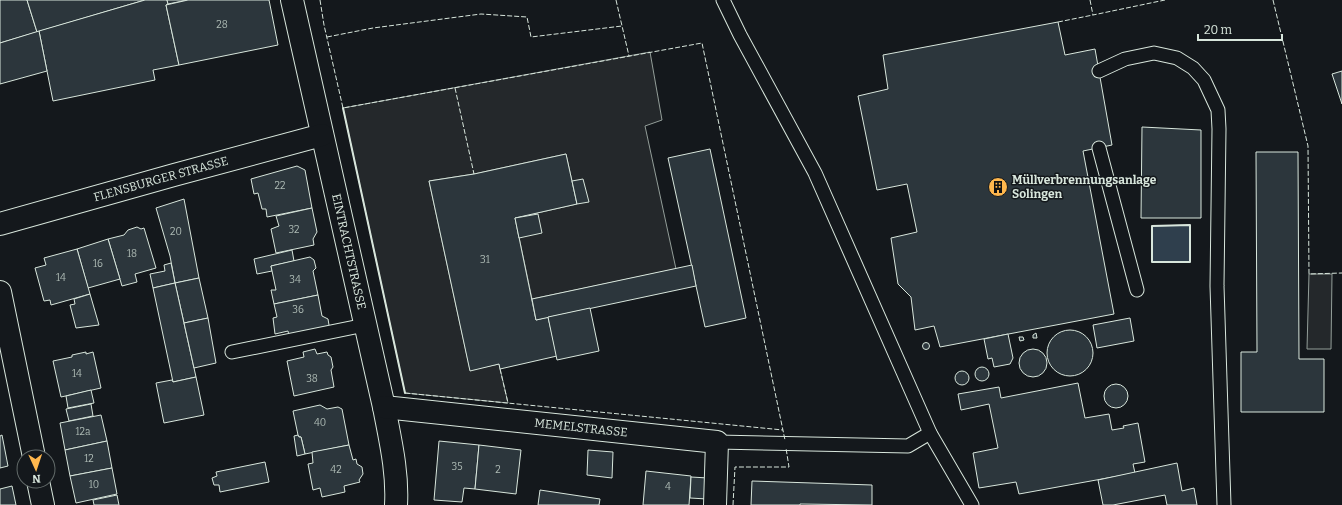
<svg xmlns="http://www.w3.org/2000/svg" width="1342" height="505" font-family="Bitter,serif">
<rect width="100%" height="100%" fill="#14181c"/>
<g fill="#24282b" stroke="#939e99">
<path d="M650 52 662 120 645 126 676 269 532 299 515 218 577 204 566 154 474 174 429 181 470 370 499 364 508 403 405 393 343 108Z"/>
<path d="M1309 274H1332L1331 349H1307Z"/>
</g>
<path fill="#2f3f4d" stroke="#939e99" d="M1190 225V262H1152V226Z"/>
<g fill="#2c363c" stroke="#d8e6dc">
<path d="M0 0H27L37 32 0 43Z"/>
<path d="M27 0H145L37 32Z"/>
<path d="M145 0H167L168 4 166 5 179 65 153 70 155 80 53 101 39 31Z"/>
<path d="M167 0H188L168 4Z"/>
<path d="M188 0H269L278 45 179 65 166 5Z"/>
<path d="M1058 22 1065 55 1095 49 1112 145 1083 151 1114 314 940 347 934 326 915 330 911 297 898 284 891 238 917 232 907 184 877 190 858 96 888 89 883 55Z"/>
<path d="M39 31 47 71 0 84V43Z"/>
<path d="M1342 71V104L1332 74Z"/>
<path d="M1142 127 1201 130V218H1141Z"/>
<path d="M710 149 746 318 705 327 668 158Z"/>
<path d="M1256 152H1298L1299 359H1324V412H1241V352H1257Z"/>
<path d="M566 154 577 204 515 218 536 320 548 317 557 356 500 369 499 364 470 371 429 181 474 174Z"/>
<path d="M297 166 305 170 312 208 267 217 266 209H262L258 193 254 194 251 179Z"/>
<path d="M583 179 589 202 577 204 572 181Z"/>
<path d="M184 199 199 278 175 283 170 256 156 208Z"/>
<path d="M312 208 317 232 313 239 314 245 276 253 271 229 279 226 276 216Z"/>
<path d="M538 214 542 233 519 238 515 218Z"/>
<path d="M137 227 141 229 144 228 156 268 135 274 137 282 122 286 108 239 124 235 128 230Z"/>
<path d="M108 239 120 279 88 288 77 249Z"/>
<path d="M77 249 90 294 51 305 50 300 44 301 35 268 46 265 44 258Z"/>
<path d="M292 250 294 261 271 266 272 271 257 274 254 259Z"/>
<path d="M310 257 314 260 316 268 313 271 318 295 274 304 271 290H276L271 266Z"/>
<path d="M171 263 175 283 153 288 150 274 165 271 164 265Z"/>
<path d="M692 265 696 286 536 320 532 299Z"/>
<path d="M199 278 208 318 184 323 175 283Z"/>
<path d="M175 283 196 377 173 382 153 288Z"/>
<path d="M90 294 99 325 76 328 70 305 75 304 74 299Z"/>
<path d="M318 295 322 316 328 319 329 325 325 330 289 336 288 331 275 334 273 318 277 317 274 304Z"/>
<path d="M590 308 599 351 557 360 548 317Z"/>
<path d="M208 318 216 363 194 368 184 323Z"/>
<path d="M1130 318 1134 341 1097 348 1093 325Z"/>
<circle cx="1070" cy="353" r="23"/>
<path d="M1036 333 1037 338H1033V335Z"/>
<path d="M1008 334 1013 358 1010 364 994 367 992 358 988 359 984 339Z"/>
<path d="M1019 337H1023L1024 340 1020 341Z"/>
<circle cx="926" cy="346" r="3.5"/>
<circle cx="1033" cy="363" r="14"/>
<path d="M315 349 317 354 327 352 328 355 331 357 333 367 331 370 334 387 294 396 287 361 304 357 303 352Z"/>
<path d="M86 352V354L93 352 101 388 61 397 53 361 72 357V355Z"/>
<circle cx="982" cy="374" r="7"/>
<circle cx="962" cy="378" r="7"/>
<path d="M196 377 204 415 164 423 156 383 172 380 173 382Z"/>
<path d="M1078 383 1085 418 1109 414 1112 430 1124 428 1123 426 1138 423 1145 462 1133 464 1135 473 1019 494 1016 482 979 488 973 453 998 448 989 404 961 410 958 394 999 387 1001 398Z"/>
<circle cx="1116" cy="396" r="12"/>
<path d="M91 390 94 403 68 408 66 396Z"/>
<path d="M91 404 93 416 69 421 66 409Z"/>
<path d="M320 405 327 409 338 407 342 409 349 445 305 454 301 437H299L298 435 293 411Z"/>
<path d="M101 415 107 441 65 450 60 423Z"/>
<path d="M2 435 8 466 0 468V436Z"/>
<path d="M298 435 299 437H301L305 454 297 456 294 436Z"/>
<path d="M107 441 112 468 70 476 65 450Z"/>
<path d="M439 441 479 445 475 489 464 488 462 502 434 500Z"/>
<path d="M349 445 353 460 356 459 357 464 362 467 363 474 359 480 360 482 344 486 345 492 322 497 320 488 313 490 308 464 313 463 312 452Z"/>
<path d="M479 445 521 450 516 494 475 489Z"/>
<path d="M588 450 613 452 612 478 587 475Z"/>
<path d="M265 462 269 482 220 492 219 485H214L212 478 217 476 216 472Z"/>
<path d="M1177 463 1182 491 1194 488 1197 505H1167L1165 495 1113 505H1103L1098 480Z"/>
<path d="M112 468 117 494 76 503 70 476Z"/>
<path d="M646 471 691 476 689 505H643Z"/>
<path d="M691 477 708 478 707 499 690 498Z"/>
<path d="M752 481 872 485V505L800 504V505H751Z"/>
<path d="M12 486 16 505H0V489Z"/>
<path d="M540 490 600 499 599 505H538Z"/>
<path d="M117 495 119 505H94L93 500Z"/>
</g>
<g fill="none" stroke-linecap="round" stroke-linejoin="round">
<g stroke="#d8e6dc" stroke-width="15">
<g id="lane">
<path d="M723 0 740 35 815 173 930 433 972 505"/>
<path d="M1099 71 1125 59 1154 53 1177 58 1193 68 1204 80 1218 110 1219 129 1217 286 1224 505"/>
<path d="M1099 148 1137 290"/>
<path d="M232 352 365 325"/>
<path d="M717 442 908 446 930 433"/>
</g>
</g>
<g stroke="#d8e6dc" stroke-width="24">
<g id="street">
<path id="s1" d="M292 0 384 407C390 439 398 472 396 505"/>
<path id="s2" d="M0 224 174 175 322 135"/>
<path d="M0 292 34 457"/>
<path id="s3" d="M384 407 717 442 715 505"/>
<path d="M38 481 43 505"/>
</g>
</g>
<use href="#lane" stroke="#14181c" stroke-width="13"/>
<use href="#street" stroke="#14181c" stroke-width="22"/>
<g stroke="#d8e6dc" stroke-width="1" stroke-dasharray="5 2" stroke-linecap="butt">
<path d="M320 0 324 25 343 108 702 43 785 440"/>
<path d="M616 0 629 56"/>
<path d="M1090 0 1093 15 1165 0"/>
<path d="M1273 0 1308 146 1309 274 1342 273"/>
<path d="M1058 22 1093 15"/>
<path d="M327 37 373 28 481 14 527 17 531 37 622 26"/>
<path d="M455 88 474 174"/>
<path d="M500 369 508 403"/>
<path d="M405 393 783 430"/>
<path d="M733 505 735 467H789L786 448"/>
</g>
<g stroke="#d8e6dc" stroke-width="2">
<path d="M343 108 405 393"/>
<path d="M1190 225V262H1152V226Z"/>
</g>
</g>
<defs>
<g id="building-disc" transform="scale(1)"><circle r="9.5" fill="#ffb74d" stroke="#14181c"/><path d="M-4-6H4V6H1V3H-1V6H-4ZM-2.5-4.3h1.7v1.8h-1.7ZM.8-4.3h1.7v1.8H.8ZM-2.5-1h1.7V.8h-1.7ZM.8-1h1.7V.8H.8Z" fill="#111"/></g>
</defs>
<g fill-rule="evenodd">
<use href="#building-disc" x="998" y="187"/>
</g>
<g text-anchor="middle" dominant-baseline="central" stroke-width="3" stroke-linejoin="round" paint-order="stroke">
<g font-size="10" fill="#adbab4">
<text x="222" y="25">28</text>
<text x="280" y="186">22</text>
<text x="294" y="230">32</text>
<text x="176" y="232">20</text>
<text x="132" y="254">18</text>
<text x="485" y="260">31</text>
<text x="98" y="264">16</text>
<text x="61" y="278">14</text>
<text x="295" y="280">34</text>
<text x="298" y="310">36</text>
<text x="77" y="374">14</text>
<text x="312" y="379">38</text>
<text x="320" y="423">40</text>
<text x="83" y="432">12a</text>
<text x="89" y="459">12</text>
<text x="457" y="467">35</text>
<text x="336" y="470">42</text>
<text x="498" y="470">2</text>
<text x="94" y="485">10</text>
<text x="668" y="487">4</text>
</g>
<g font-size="12" fill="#d8e6dc" stroke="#14181c">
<text stroke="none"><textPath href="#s2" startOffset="167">FLENSBURGER STRASSE</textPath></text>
<text stroke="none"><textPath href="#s1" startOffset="258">EINTRACHTSTRASSE</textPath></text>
<text stroke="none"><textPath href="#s3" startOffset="198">MEMELSTRASSE</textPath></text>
</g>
<g font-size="12" font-weight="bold" fill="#d8e6dc" stroke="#14181c" text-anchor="start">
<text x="1012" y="180">Müllverbrennungsanlage<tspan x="1012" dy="14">Solingen</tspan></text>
</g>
</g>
<g transform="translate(36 469) rotate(177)"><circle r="19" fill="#14181c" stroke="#626a69"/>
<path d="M0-3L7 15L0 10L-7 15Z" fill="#ffb74d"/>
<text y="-6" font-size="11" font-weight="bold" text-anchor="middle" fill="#d8e6dc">N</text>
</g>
<path d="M1198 34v6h84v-6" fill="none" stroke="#d8e6dc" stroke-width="2"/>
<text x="1204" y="34" font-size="12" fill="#d8e6dc" stroke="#14181c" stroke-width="3" paint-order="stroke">20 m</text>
</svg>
